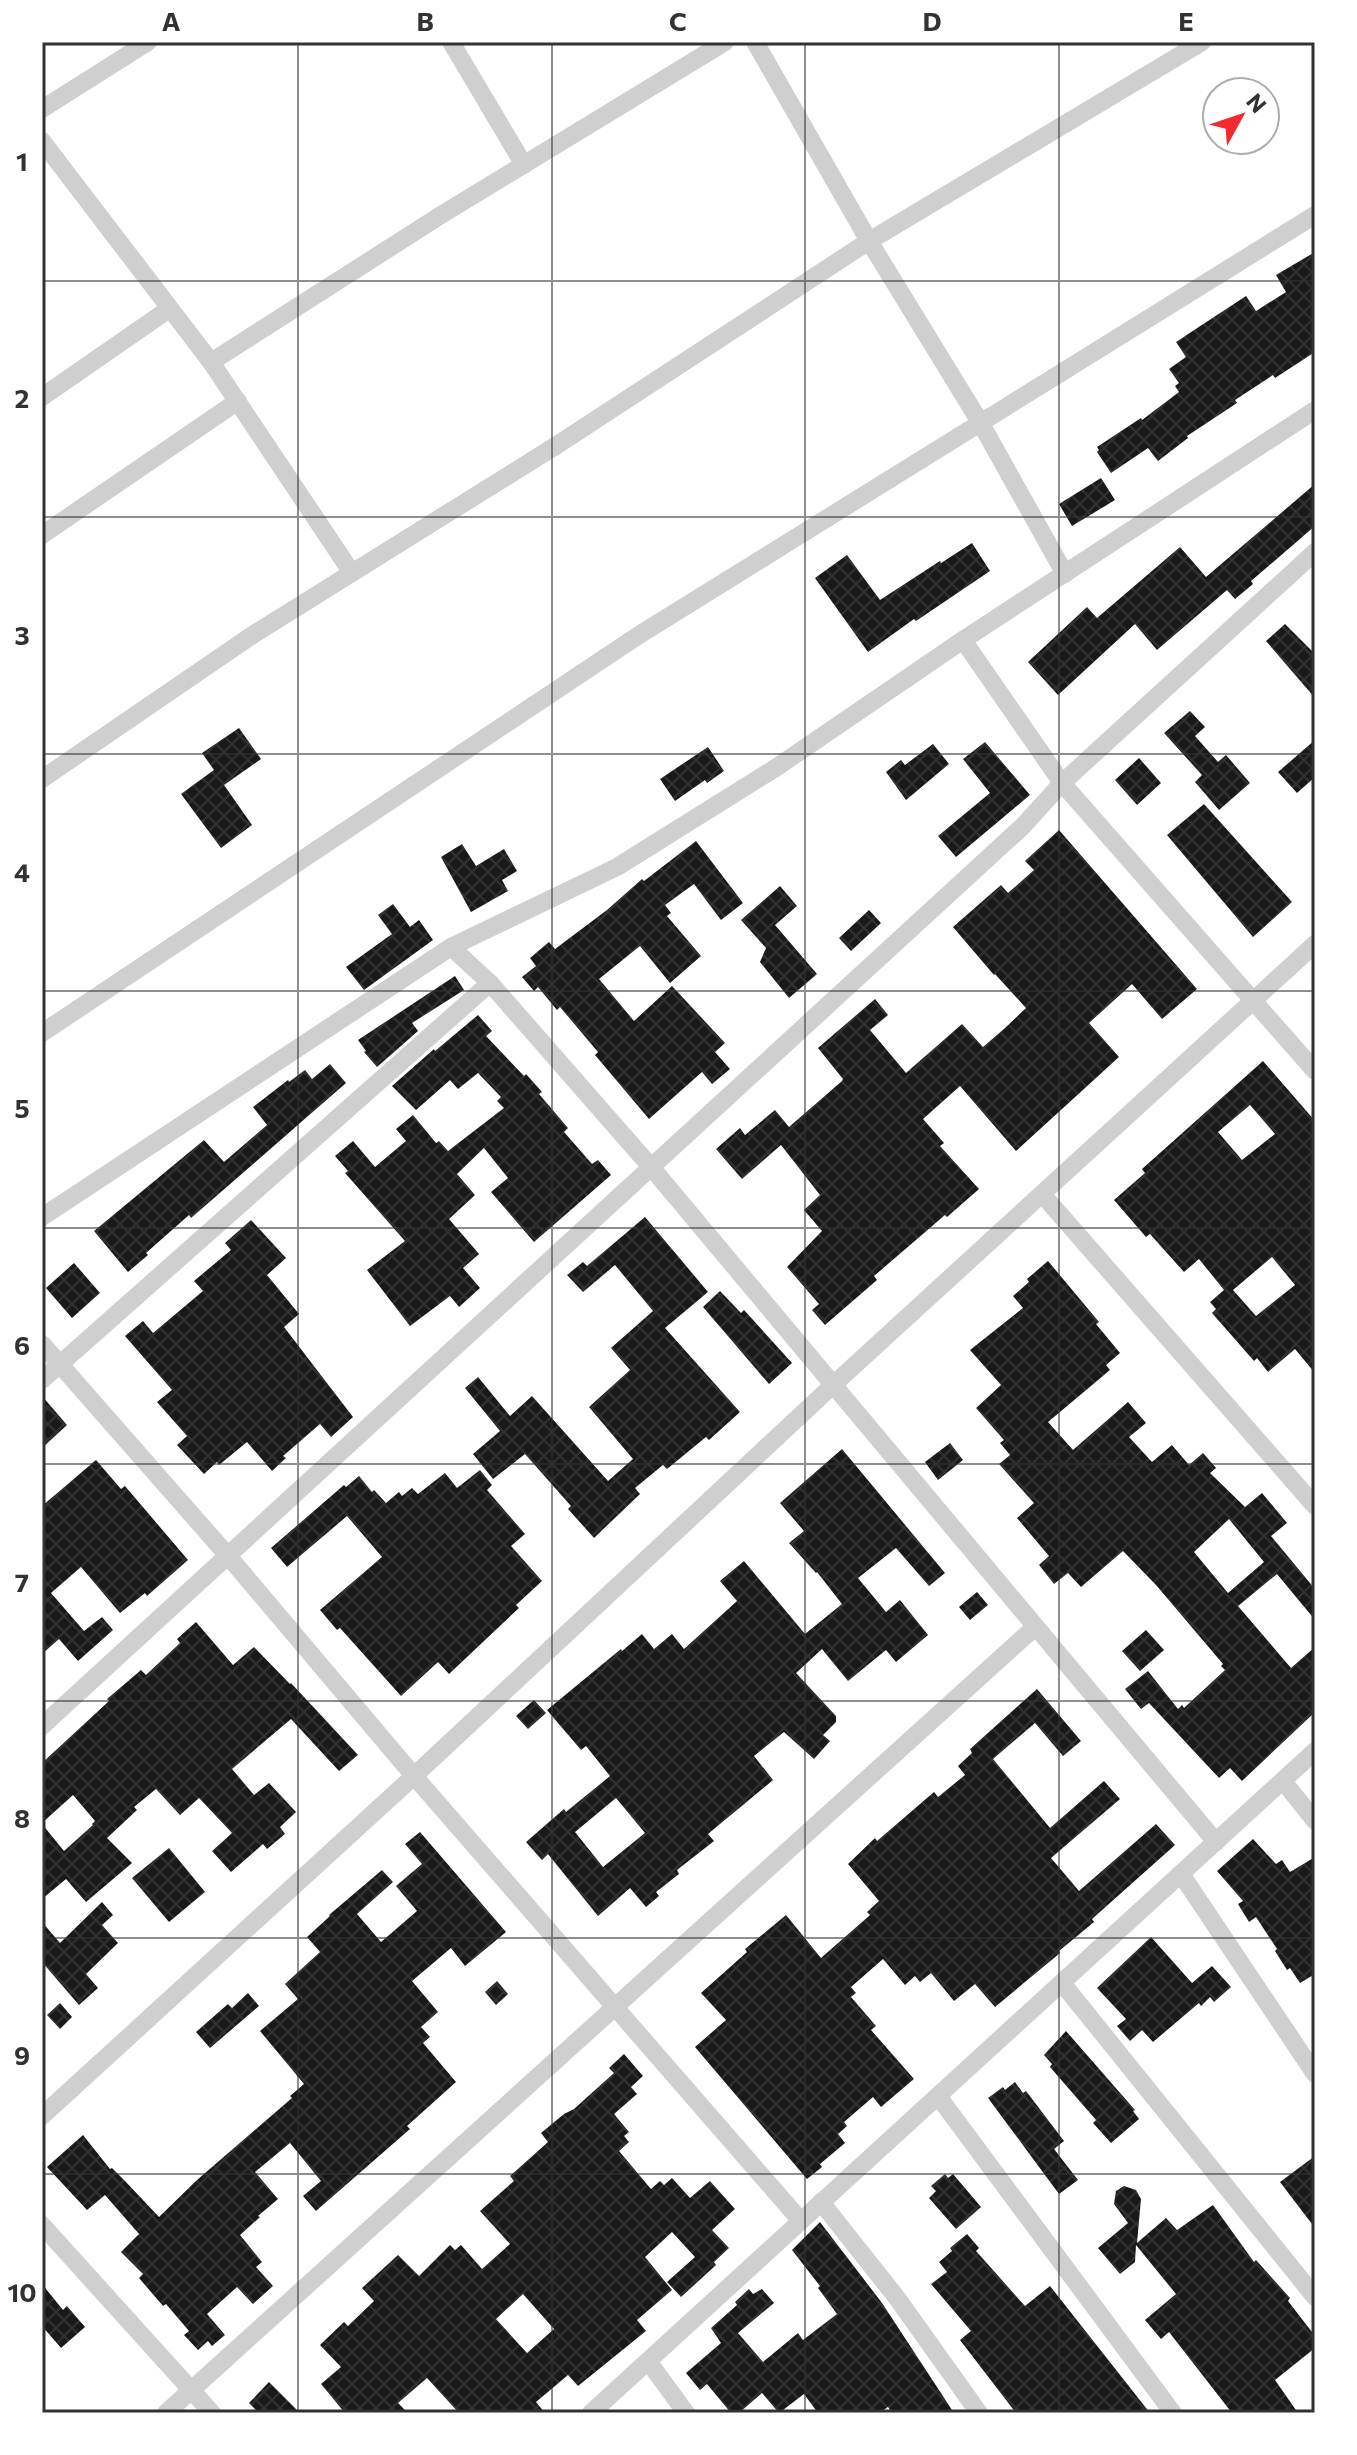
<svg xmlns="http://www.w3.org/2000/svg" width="1357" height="2455" font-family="Commissioner,sans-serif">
<defs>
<pattern id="building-cross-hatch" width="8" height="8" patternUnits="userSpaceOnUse" patternTransform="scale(2)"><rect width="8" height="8" fill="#191919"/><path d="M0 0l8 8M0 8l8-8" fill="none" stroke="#323232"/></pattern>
</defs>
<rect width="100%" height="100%" fill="#fff"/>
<g fill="url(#building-cross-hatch)" fill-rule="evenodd">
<path d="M1315 252V352L1275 378 1273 375 1235 400 1237 403 1187 436 1188 438 1158 461 1148 448 1111 473 1097 452 1099 450 1097 447 1141 418 1142 420 1179 392 1175 386 1179 383 1169 369 1186 357 1176 342 1246 296 1256 311 1286 292 1276 275Z"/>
<path d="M1101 478 1115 500 1072 526 1059 504Z"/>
<path d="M1315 484V526L1251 581 1253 584 1235 599 1227 590 1157 650 1135 624 1058 695 1028 662 1087 607 1097 618 1180 547 1206 577Z"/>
<path d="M972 543 990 571 916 621 914 619 868 652 815 578 847 555 880 600 940 561 941 563Z"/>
<path d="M1285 624 1315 654V698L1266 641Z"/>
<path d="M1190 711 1205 727 1195 736 1218 762 1226 755 1250 783 1219 810 1195 782 1202 775 1164 733Z"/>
<path d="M239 728 261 759 224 785 252 825 221 848 181 794 214 770 202 753Z"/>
<path d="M1315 740V777L1297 793 1278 772Z"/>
<path d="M985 742 1030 795 956 857 938 836 990 793 963 759Z"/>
<path d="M933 744 949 764 906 800 886 772 901 760 905 765Z"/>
<path d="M708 747 724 771 707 783 705 780 675 801 660 779Z"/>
<path d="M1139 758 1161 783 1137 805 1115 780Z"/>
<path d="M1204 804 1292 902 1253 937 1167 835Z"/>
<path d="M1059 830 1197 989 1162 1019 1132 984 1089 1023 1119 1057 1016 1151 960 1086 923 1119 944 1143 940 1146 979 1189 947 1217 945 1215 874 1276 877 1280 825 1325 812 1310 819 1304 787 1267 822 1231 804 1210 820 1195 781 1145 742 1179 716 1149 740 1128 745 1135 775 1110 789 1127 842 1081 843 1079 818 1048 875 999 888 1015 870 1030 906 1073 962 1024 983 1047 1005 1028 1026 1008 995 974 994 975 953 927 1001 885 1008 893 1034 870 1025 861Z"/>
<path d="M696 841 743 903 721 920 694 884 665 905 671 913 667 916 701 956 670 983 640 946 599 979 634 1021 672 986 725 1043 715 1052 730 1069 712 1084 702 1072 649 1119 595 1055 598 1052 560 1007 557 1010 538 987 534 991 522 977 536 966 530 958 549 942 555 949 607 910 642 879 644 881Z"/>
<path d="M462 844 476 866 504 849 517 871 502 880 508 891 471 912 441 857Z"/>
<path d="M780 886 797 906 775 925 817 974 789 998 760 962 766 948 741 920Z"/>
<path d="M393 904 410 927 419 920 433 940 364 990 346 967 392 934 378 915Z"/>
<path d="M869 910 881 923 851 951 839 938Z"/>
<path d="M455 976 464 990 412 1023 418 1031 377 1067 364 1052 366 1051 358 1040Z"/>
<path d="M478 1015 492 1031 486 1036 524 1076 526 1074 542 1092 539 1094 568 1128 564 1132 592 1164 598 1160 611 1175 534 1242 491 1192 508 1178 484 1148 457 1174 475 1195 449 1219 479 1254 463 1268 480 1288 459 1307 450 1296 410 1326 367 1270 405 1241 345 1173 348 1171 335 1156 353 1141 375 1167 406 1141 396 1129 413 1115 436 1143 439 1141 448 1151 504 1108 497 1101 501 1097 478 1073 458 1089 450 1080 416 1110 392 1086 434 1049 435 1051Z"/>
<path d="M1263 1061 1315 1121V1373L1295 1349 1268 1372 1257 1358 1254 1361 1212 1313 1216 1309 1210 1302 1224 1290 1199 1259 1184 1272 1150 1234 1146 1237 1114 1200 1145 1173 1142 1169ZM1250 1105 1275 1134 1242 1160 1218 1132ZM1272 1257 1295 1285 1256 1316 1233 1290Z"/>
<path d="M330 1064 346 1083 191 1218 189 1215 146 1253 148 1255 128 1272 94 1231 204 1140 224 1162 267 1125 253 1107 288 1080 289 1082 305 1070 312 1079Z"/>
<path d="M645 1217 708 1292 665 1328 740 1412 709 1440 706 1437 667 1469 663 1465 635 1488 640 1494 594 1538 568 1509 571 1506 525 1454 493 1479 473 1454 500 1431 465 1388 478 1377 510 1416 532 1396 608 1481 633 1459 589 1407 630 1370 611 1348 653 1311 615 1265 583 1292 567 1275 583 1262 587 1266Z"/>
<path d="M251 1220 286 1258 267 1275 299 1314 284 1327 353 1417 331 1437 320 1424 283 1456 286 1458 272 1471 247 1442 219 1465 217 1462 204 1474 177 1445 187 1436 157 1402 172 1390 125 1336 143 1321 153 1333 203 1291 194 1281 231 1250 225 1243Z"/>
<path d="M1048 1261 1099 1322 1096 1324 1120 1353 1106 1365 1110 1370 1048 1422 1073 1450 1128 1402 1146 1423 1129 1437 1152 1462 1172 1445 1189 1465 1203 1453 1216 1468 1210 1473 1245 1507 1262 1493 1287 1523 1271 1536 1315 1589V1620L1277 1574 1238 1606 1291 1668 1315 1647V1712L1242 1781 1230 1768 1219 1778 1149 1703 1141 1709 1125 1689 1148 1671 1178 1709 1182 1705 1184 1708 1225 1670 1221 1666 1223 1664 1156 1585 1123 1551 1081 1587 1068 1573 1054 1584 1039 1565 1049 1556 1017 1518 1034 1503 999 1464 1010 1455 1000 1443 1004 1440 976 1408 1001 1385 970 1350 1023 1308 1013 1296 1029 1282 1027 1279ZM1229 1519 1264 1562 1228 1593 1194 1552Z"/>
<path d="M74 1263 100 1293 72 1318 46 1288Z"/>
<path d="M720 1291 741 1313 744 1310 792 1363 769 1384 703 1307Z"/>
<path d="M42 1396 67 1425 42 1448Z"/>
<path d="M950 1443 963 1460 938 1480 925 1462Z"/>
<path d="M842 1449 945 1573 929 1586 896 1548 858 1578 886 1612 900 1600 928 1635 896 1662 886 1650 848 1681 822 1649 796 1673 836 1716V1722L823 1735 830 1741 814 1759 784 1732 754 1756 773 1780 708 1834 714 1841 677 1870 679 1874 656 1892 659 1896 646 1907 630 1888 598 1916 548 1854 542 1860 526 1842 564 1809 566 1812 610 1776 586 1746 581 1750 547 1710 621 1649 622 1651 642 1634 654 1649 672 1634 684 1649 737 1601 720 1581 744 1561 805 1634 842 1604 817 1572 816 1573 789 1543 804 1531 780 1503ZM616 1798 645 1833 603 1867 575 1832Z"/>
<path d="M96 1460 121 1489 125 1486 188 1560 147 1596 145 1593 120 1613 81 1567 51 1593 84 1631 102 1617 113 1630 78 1661 59 1639 42 1654V1506Z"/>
<path d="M480 1470 492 1485 487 1490 525 1534 511 1546 542 1581 516 1605 519 1608 449 1674 438 1662 401 1696 340 1628 337 1630 320 1610 382 1557 347 1516 287 1567 271 1548 344 1485 346 1487 359 1476 372 1492 374 1490 386 1503 399 1492 402 1496 412 1488 418 1494 445 1473 457 1488Z"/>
<path d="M977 1592 988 1605 970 1620 959 1607Z"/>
<path d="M196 1622 233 1665 254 1647 290 1684 291 1683 358 1755 339 1771 291 1719 232 1769 254 1795 269 1783 296 1812 280 1827 285 1834 267 1849 263 1844 231 1872 212 1851 232 1833 199 1798 180 1815 156 1789 134 1807 137 1810 107 1838 132 1863 86 1902 66 1879 42 1899V1824L64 1851 93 1825 92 1824 95 1821 73 1795 42 1823V1763L109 1701 107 1699 141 1670 146 1675 180 1643 177 1639Z"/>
<path d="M1146 1630 1164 1650 1140 1671 1122 1651Z"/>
<path d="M1037 1689 1081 1741 1063 1756 1035 1723 993 1759 1050 1828 1104 1781 1120 1799 1051 1858 1079 1891 1156 1824 1175 1845 1092 1919 1094 1922 1059 1951 1060 1953 995 2007 975 1984 954 2001 931 1973 920 1982 915 1976 905 1985 883 1959 851 1987 856 1993 851 1997 876 2026 871 2030 914 2079 881 2107 873 2097 844 2122 847 2126 838 2134 845 2143 820 2164 822 2167 807 2179 695 2047 726 2020 701 1993 747 1952 745 1949 786 1915 821 1958 870 1915 867 1912 879 1901 848 1864 875 1838 877 1841 934 1792 938 1797 965 1775 958 1766 972 1753 970 1749Z"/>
<path d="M534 1700 546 1713 528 1729 516 1716Z"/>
<path d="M420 1832 506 1932 465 1966 451 1948 412 1981 438 2012 421 2027 430 2037 423 2043 456 2082 407 2126 410 2129 316 2211 303 2196 321 2181 290 2143 255 2172 278 2199 258 2216 260 2217 240 2235 262 2262 256 2267 273 2286 253 2304 237 2287 207 2314 225 2335 212 2346 208 2341 198 2350 184 2335 189 2331 166 2304 163 2306 139 2278 143 2274 121 2252 139 2234 105 2195 87 2210 47 2167 83 2135 110 2169 112 2168 125 2181 159 2217 197 2180 292 2098 290 2096 304 2084 260 2031 298 1999 285 1984 320 1952 307 1937 330 1916 329 1915 382 1870 393 1882 357 1914 381 1942 417 1911 396 1886 422 1864 405 1844Z"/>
<path d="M1253 1839 1276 1864 1282 1860 1290 1872 1315 1857V1974L1300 1983 1290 1968 1287 1970 1275 1951 1277 1949 1256 1917 1249 1922 1238 1904 1243 1901 1217 1871Z"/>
<path d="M169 1848 205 1892 169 1922 132 1878Z"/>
<path d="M102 1902 113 1915 102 1925 118 1943 86 1974 98 1988 79 2005 42 1962V1922L60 1943Z"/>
<path d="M1151 1937 1192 1983 1212 1966 1231 1987 1214 2002 1210 1997 1201 2006 1199 2003 1153 2042 1142 2030 1130 2041 1117 2026 1126 2019 1097 1988Z"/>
<path d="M497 1981 508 1994 496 2005 485 1992Z"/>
<path d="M248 1993 259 2006 210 2048 196 2032 228 2004 232 2008Z"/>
<path d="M60 2003 72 2017 60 2029 47 2015Z"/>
<path d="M1066 2031 1135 2110 1133 2111 1139 2119 1111 2143 1093 2123 1096 2120 1050 2067 1052 2064 1044 2055Z"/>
<path d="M624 2054 643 2076 631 2087 637 2094 614 2114 629 2132 624 2136 629 2142 619 2151 651 2189 660 2181 664 2185 672 2178 690 2198 710 2181 735 2209 712 2230 729 2248 714 2262 716 2265 681 2297 667 2282 695 2257 672 2232 645 2257 672 2290 637 2320 646 2331 578 2386 568 2375 536 2402 545 2413H459L427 2378 398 2403 408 2413H345L321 2384 341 2367 320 2345 344 2322 348 2326 374 2301 362 2288 398 2255 419 2276 450 2245 455 2250 461 2245 482 2269 510 2244 480 2211 514 2181 510 2176 548 2142 541 2133 564 2114 574 2109 614 2073 609 2068ZM523 2294 554 2329 527 2353 496 2319Z"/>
<path d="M1015 2082 1023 2093 1026 2091 1064 2141 1054 2149 1078 2180 1059 2194 988 2098 1003 2087 1005 2090Z"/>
<path d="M1315 2156V2228L1280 2182Z"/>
<path d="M945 2174 948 2178 953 2174 981 2207 956 2229 929 2198 936 2191 931 2186Z"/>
<path d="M1124 2186 1136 2190 1141 2199 1137 2243 1166 2218 1177 2230 1213 2205 1254 2262 1256 2260 1290 2298 1288 2301 1315 2336V2348L1275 2380 1298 2413H1232L1169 2332 1161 2339 1145 2320 1176 2294 1136 2245 1135 2262 1120 2274 1098 2248 1128 2223 1114 2204 1116 2191Z"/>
<path d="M820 2222 882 2303 954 2413H892L888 2407 879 2413H818L804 2394 779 2413 762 2393 739 2413H731L707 2384 700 2390 686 2373 721 2343 711 2328 737 2305 735 2302 749 2289 753 2294 762 2289 774 2303 738 2333 763 2362 798 2333 803 2340 837 2314 818 2288 820 2286 792 2250Z"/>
<path d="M967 2234 979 2248 976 2251 1025 2306 1050 2286 1150 2413H1016L960 2340 971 2331 931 2284 947 2272 939 2262 952 2251 950 2248Z"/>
<path d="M42 2284 63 2310 67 2306 85 2327 61 2348 42 2326Z"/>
<path d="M269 2382 300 2413H259L249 2403Z"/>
</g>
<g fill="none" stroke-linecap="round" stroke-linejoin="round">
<g stroke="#cfcfcf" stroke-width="18">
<path d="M451 42 524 165"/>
<path d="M755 42 869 241 980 422 1065 574"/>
<path d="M42 109 148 42"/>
<path d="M42 141 211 362 352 573"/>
<path d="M211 362 441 215 725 42"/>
<path d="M42 397 169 309"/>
<path d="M42 535 238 401"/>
<path d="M963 640 1062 783 1315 1071"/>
<path d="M42 779 254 634 557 445 869 241 1202 42"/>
<path d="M451 947 490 983 651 1167 1216 1842"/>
<path d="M42 1033 639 635 1315 215"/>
<path d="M1042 1194 1315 1506"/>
<path d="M42 1217 451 947 617 867 777 767 963 640 1315 410"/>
<path d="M42 1344 229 1557 414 1776 801 2221"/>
<path d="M42 1380 490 983"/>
<path d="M42 1726 1023 826 1062 783 1315 552"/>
<path d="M1283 1781 1315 1821"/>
<path d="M1181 1874 1315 2074"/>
<path d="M1062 1983 1315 2297"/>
<path d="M938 2096 1173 2413"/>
<path d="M42 2116 414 1776 833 1385 1315 944"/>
<path d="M821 2202 897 2298 979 2413"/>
<path d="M42 2225 212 2413"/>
<path d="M648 2361 686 2413"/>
<path d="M166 2413 1035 1627"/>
<path d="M591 2413 1315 1751"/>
</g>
</g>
<path fill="none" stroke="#323232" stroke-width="2" stroke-opacity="0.55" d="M298 42V2413M552 42V2413M805 42V2413M1059 42V2413M42 281H1315M42 517H1315M42 754H1315M42 991H1315M42 1228H1315M42 1464H1315M42 1701H1315M42 1938H1315M42 2174H1315"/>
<rect width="1357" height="2455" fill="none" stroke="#ffffff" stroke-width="88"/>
<g transform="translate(1241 116) rotate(50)"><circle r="38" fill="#ffffff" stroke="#adadad" stroke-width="2"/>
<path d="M0-6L14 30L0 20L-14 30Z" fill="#f22a2d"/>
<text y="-12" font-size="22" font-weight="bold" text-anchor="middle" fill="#323232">N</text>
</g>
<rect x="44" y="44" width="1269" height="2367" fill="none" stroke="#323232" stroke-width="3"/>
<g font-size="26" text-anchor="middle" font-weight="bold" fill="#323232">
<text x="171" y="31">A</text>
<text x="425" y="31">B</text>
<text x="678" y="31">C</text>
<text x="932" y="31">D</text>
<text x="1186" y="31">E</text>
<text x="22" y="171">1</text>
<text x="22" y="408">2</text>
<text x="22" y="645">3</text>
<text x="22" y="882">4</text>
<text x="22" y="1118">5</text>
<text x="22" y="1355">6</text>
<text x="22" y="1592">7</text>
<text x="22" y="1828">8</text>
<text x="22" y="2065">9</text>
<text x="22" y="2302">10</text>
</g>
</svg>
